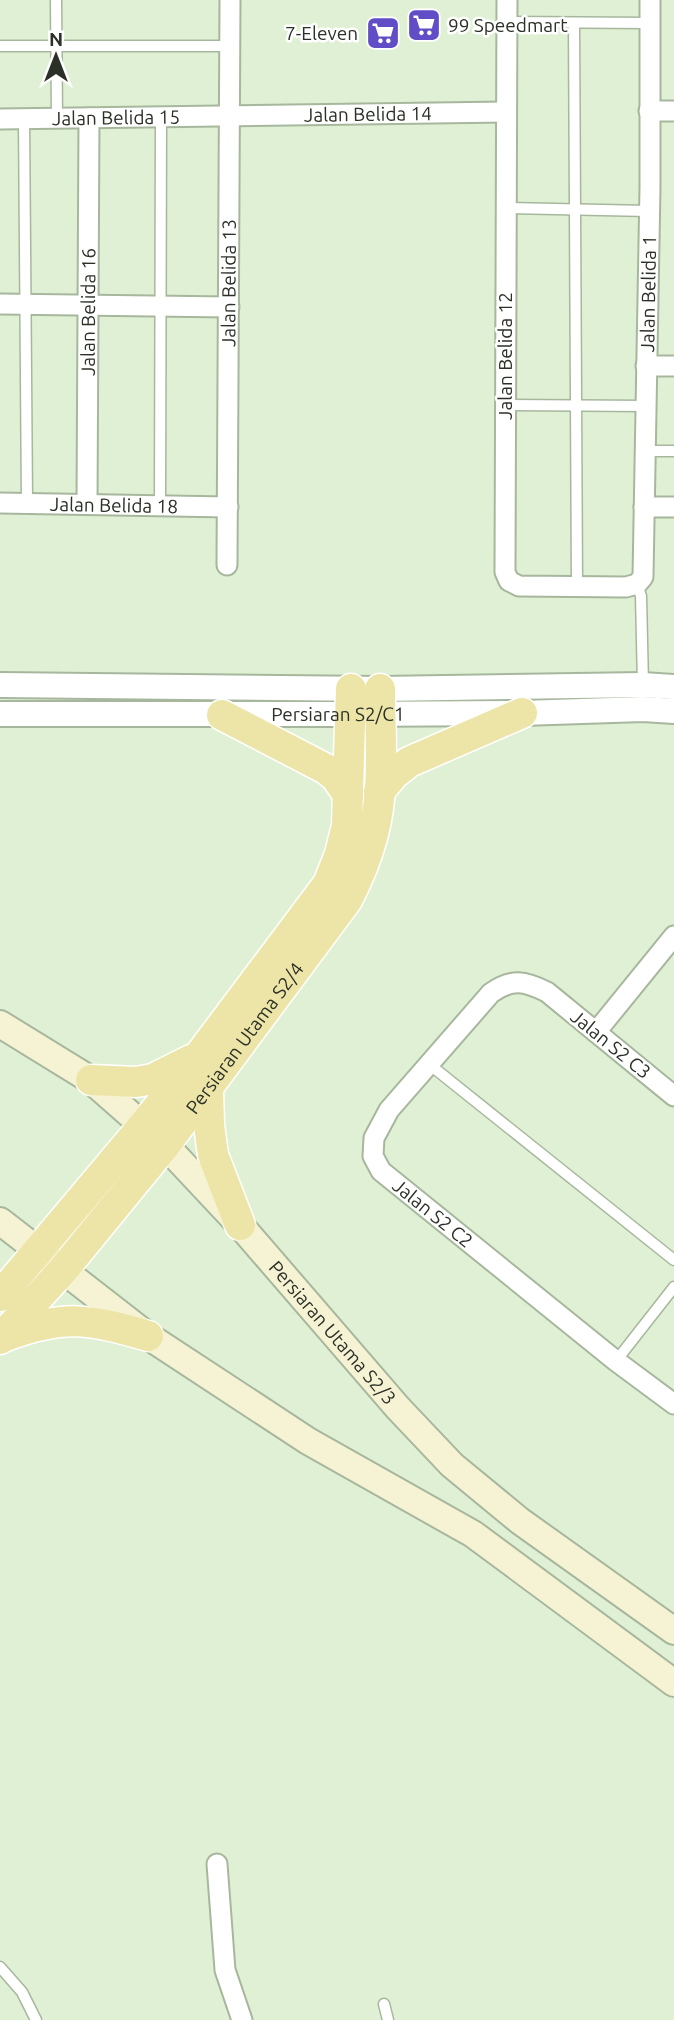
<svg xmlns="http://www.w3.org/2000/svg" width="674" height="2020" font-family="Ubuntu,sans-serif">
<rect width="100%" height="100%" fill="#e0f0d5"/>
<g fill="none" stroke-linecap="round" stroke-linejoin="round">
<g stroke="#a7b79d" stroke-width="13">
<g id="service">
<path d="M56 0 57 118"/>
<path d="M507 22 650 23"/>
<path d="M574 23 577 587"/>
<path d="M0 46H230"/>
<path d="M24 119 27 503"/>
<path d="M506 208 649 211"/>
<path d="M505 405 646 406"/>
<path d="M645 451H674"/>
<path d="M160 506 161 117"/>
<path d="M637 584 641 596 643 685"/>
<path d="M429 1064 674 1260"/>
<path d="M616 1361 674 1287"/>
<path d="M0 1967 22 1992 36 2020"/>
<path d="M384 2004 388 2020"/>
</g>
</g>
<g stroke="#a7b79d" stroke-width="23">
<g id="minor">
<path id="s1" d="M507 0 505 572 509 581 519 586 626 587 637 584 643 577 650 187V0"/>
<path d="M649 111H674"/>
<path id="s2" d="M0 119 506 112"/>
<path d="M0 304 229 307"/>
<path d="M646 366H674"/>
<path id="s3" d="M0 503 228 507"/>
<path id="s4" d="M87 504 89 118"/>
<path d="M644 507H674"/>
<path id="s5" d="M227 565 230 0"/>
<path d="M596 1032 674 936"/>
<path id="s6" d="M674 1096 547 992C525 981 512 978 491 993L389 1110 374 1138 373 1156 381 1171 616 1361 674 1404"/>
<path d="M217 1864 225 1970 242 2020"/>
</g>
</g>
<g stroke="#a7b79d" stroke-width="28">
<g id="tertiary">
<path d="M0 685 380 689 643 685 674 687"/>
<path id="s7" d="M0 714H351L522 713 643 709 674 711"/>
</g>
</g>
<g stroke="#a7b79d" stroke-width="30">
<g id="secondary">
<path id="s8" d="M0 1024 91 1080 165 1145 240 1225 398 1408 452 1465 520 1521 674 1631"/>
<path d="M0 1221 148 1336 308 1441 473 1534 674 1683"/>
</g>
</g>
<g stroke="#fff" stroke-width="33">
<g id="primary">
<path d="M222 715 326 769 336 777 348 795"/>
<path d="M379 792 394 774 409 762 522 713"/>
<path d="M91 1080 136 1082 153 1079 191 1060"/>
<path d="M208 1089 209 1125 213 1155 240 1225"/>
<path d="M0 1296 143 1126 199 1056 328 884 340 854 347 825 351 689"/>
<path d="M6 1336C64 1314 90 1319 148 1336"/>
<path id="s9" d="M0 1339 63 1270 165 1145 347 900C358 879 367 857 373 834 385 788 380 737 380 689"/>
</g>
</g>
<use href="#service" stroke="#fff" stroke-width="10"/>
<use href="#minor" stroke="#fff" stroke-width="19"/>
<use href="#tertiary" stroke="#fff" stroke-width="24"/>
<use href="#secondary" stroke="#f6f2d4" stroke-width="26"/>
<use href="#primary" stroke="#ede5a8" stroke-width="30"/>
</g>
<defs>
<g id="supermarket-square" transform="scale(1.75)"><rect x="-9" y="-9" width="18" height="18" rx="4" fill="#614dc6" stroke="#fff"/><path d="M-6-5.5h2.5l.6 2H6L4.5 2H-2.5L-4.4-4H-6ZM-1.5 3.2a1.3 1.3 0 1 0 .1 0ZM3 3.2a1.3 1.3 0 1 0 .1 0Z" fill="#fff"/></g>
</defs>
<g fill-rule="evenodd">
<use href="#supermarket-square" x="424" y="25"/>
<use href="#supermarket-square" x="383" y="33"/>
</g>
<g text-anchor="middle" dominant-baseline="central" stroke-width="5" stroke-linejoin="round" paint-order="stroke">
<g font-size="19" fill="#2b3127" stroke="#fff" text-anchor="start">
<text x="448" y="25">99 Speedmart</text>
<text x="358" y="33" text-anchor="end">7-Eleven</text>
</g>
<g font-size="19" fill="#2b3127" stroke="#fff">
<text stroke="none"><textPath href="#s2" startOffset="368">Jalan Belida 14</textPath></text>
<text stroke="none"><textPath href="#s2" startOffset="116">Jalan Belida 15</textPath></text>
<text stroke="none"><textPath href="#s5" startOffset="282">Jalan Belida 13</textPath></text>
<text stroke="none"><textPath href="#s1" startOffset="1004">Jalan Belida 1</textPath></text>
<text stroke="none"><textPath href="#s4" startOffset="192">Jalan Belida 16</textPath></text>
<text transform="translate(505 356) rotate(-90)">Jalan Belida 12</text>
<text stroke="none"><textPath href="#s3" startOffset="114">Jalan Belida 18</textPath></text>
<text stroke="none"><textPath href="#s7" startOffset="338">Persiaran S2/C1</textPath></text>
<text stroke="none"><textPath href="#s9" startOffset="388">Persiaran Utama S2/4</textPath></text>
<text transform="translate(611 1044) rotate(39)">Jalan S2 C3</text>
<text stroke="none"><textPath href="#s6" startOffset="513">Jalan S2 C2</textPath></text>
<text stroke="none"><textPath href="#s8" startOffset="457">Persiaran Utama S2/3</textPath></text>
</g>
</g>
<g transform="translate(56 56)" stroke="#ffffff" stroke-width="5" paint-order="stroke">
<path d="M0-5L12 26L0 18L-12 26Z" fill="#2b3127"/>
<text y="-10" font-size="19" font-weight="bold" text-anchor="middle" fill="#2b3127">N</text>
</g>
</svg>
